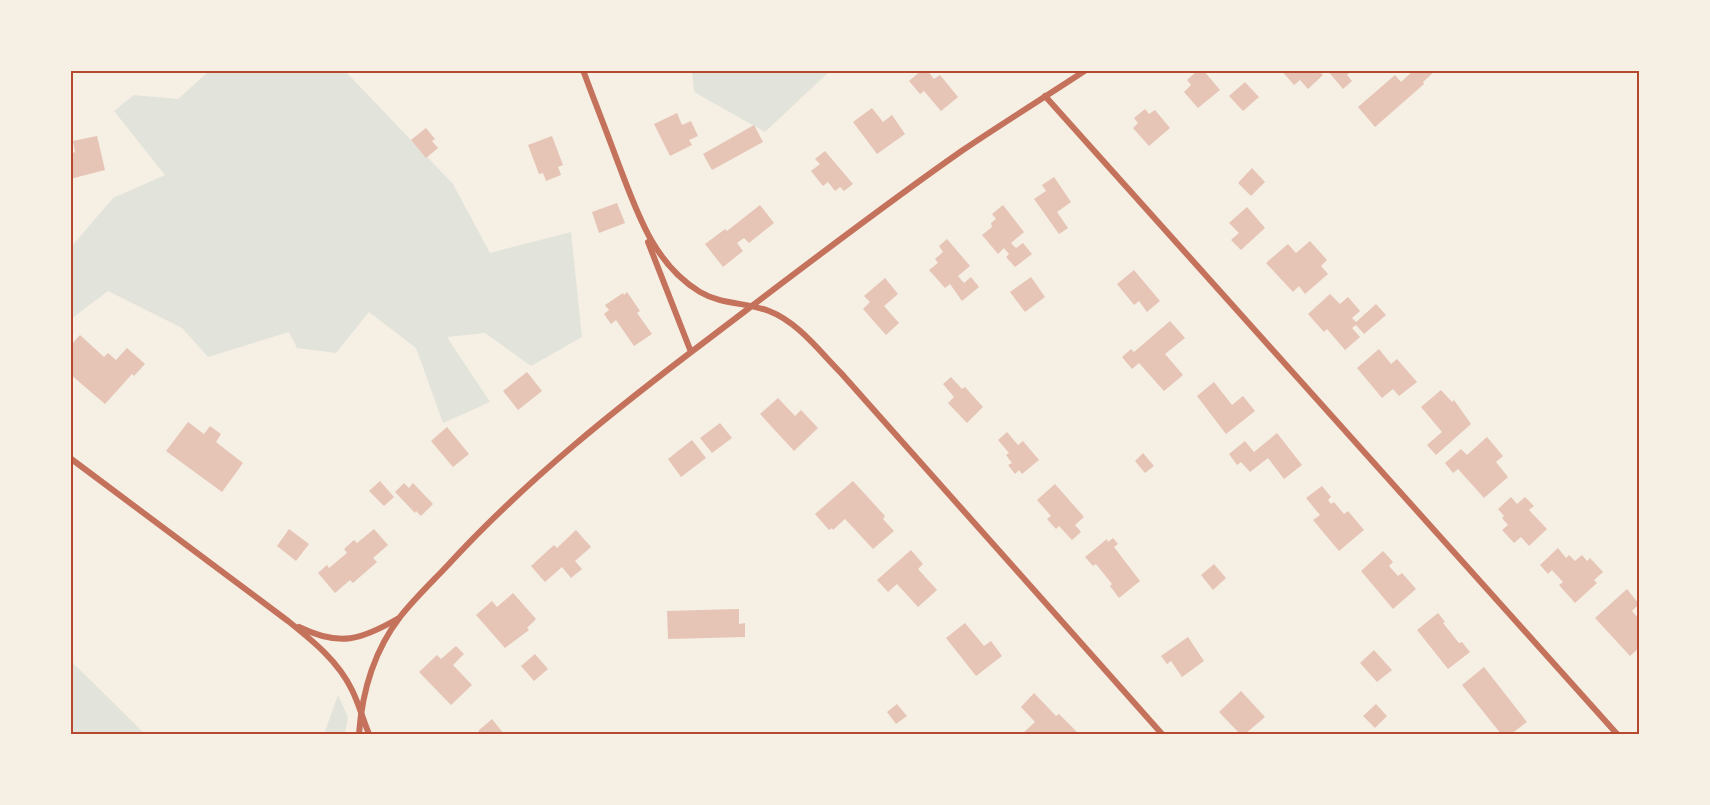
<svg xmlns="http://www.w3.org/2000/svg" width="1710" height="805" font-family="Poppins,sans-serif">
<rect width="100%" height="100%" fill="#f6efe4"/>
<g fill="#e2e4dc">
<path d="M344 70 453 184 490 253 571 232 582 337 531 366 485 333 447 337 490 402 443 423 416 348 369 312 336 353 297 348 289 332 208 357 182 328 108 291 71 319V247L113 198 165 175 114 111 134 95 178 99 209 71Z"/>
<path d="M692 71H830L765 132 694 92Z"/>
<path d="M71 661 145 734H71Z"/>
<path d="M338 695 348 717 345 734H324Z"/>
</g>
<g fill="#e6c5b7">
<path d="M922 70H927L934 79 940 75 958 97 941 111 924 91 920 94 909 81Z"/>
<path d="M1198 70H1203L1220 90 1198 108 1184 92 1191 85 1187 80Z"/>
<path d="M1281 70H1319L1323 75 1308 89 1300 80 1294 85Z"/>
<path d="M1327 70H1352L1347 75 1352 81 1343 89Z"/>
<path d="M1414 70H1436L1423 82 1424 84 1375 127 1358 107 1395 75 1401 82Z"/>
<path d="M1245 82 1259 97 1243 111 1229 96Z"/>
<path d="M872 108 883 122 892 115 905 134 877 154 853 122Z"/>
<path d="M1145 109 1149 114 1155 110 1170 128 1149 146 1133 128 1138 123 1134 118Z"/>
<path d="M677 113 682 125 691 121 698 136 689 140 692 145 670 156 654 124Z"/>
<path d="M754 125 763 142 712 170 703 154Z"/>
<path d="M426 128 435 139 432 141 438 148 426 158 411 140Z"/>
<path d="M97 136 105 170 70 179V154L75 152 73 141Z"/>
<path d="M552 136 563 165 558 167 561 175 546 181 543 173 539 174 528 145Z"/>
<path d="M825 151 853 184 844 191 840 187 835 191 828 182 823 186 811 171 820 164 815 159Z"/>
<path d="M1252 168 1265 182 1251 196 1238 183Z"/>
<path d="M1054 177 1071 202 1057 212 1068 228 1059 234 1034 199 1046 191 1042 185Z"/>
<path d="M617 203 625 223 599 233 592 212Z"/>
<path d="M760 205 774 223 749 243 744 238 737 243 743 251 723 267 705 244 725 229 727 231Z"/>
<path d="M1003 205 1024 232 1011 243 1016 248 1023 243 1032 254 1015 267 1006 257 1009 254 1004 248 998 254 982 235 992 227 991 223 996 219 992 214Z"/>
<path d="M1247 207 1265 228 1241 250 1231 240 1239 233 1229 223Z"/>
<path d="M947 239 970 266 958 276 964 283 971 277 979 287 962 301 950 284 945 288 929 270 938 263 935 259 943 252 939 246Z"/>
<path d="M1310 241 1327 260 1321 266 1328 274 1305 294 1299 286 1293 292 1266 263 1288 244 1296 253Z"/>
<path d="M1134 270 1160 301 1147 312 1139 301 1134 305 1117 284Z"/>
<path d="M1031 277 1045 297 1025 312 1010 292Z"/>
<path d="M885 278 898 294 884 306 899 323 886 335 863 309 870 302 864 296Z"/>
<path d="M627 292 640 311 637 313 652 334 634 346 616 320 611 324 604 314 609 310 605 305 623 293 624 295Z"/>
<path d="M1330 294 1340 304 1348 297 1360 311 1352 318 1356 322 1376 304 1386 315 1364 334 1356 325 1352 328 1360 337 1345 350 1327 329 1324 332 1308 314Z"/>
<path d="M1170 321 1185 338 1165 354 1183 375 1164 391 1139 363 1132 369 1122 357 1131 349 1134 352Z"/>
<path d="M80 335 104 357 108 353 116 360 127 348 145 364 134 376 132 374 105 404 70 374V346Z"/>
<path d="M1379 349 1391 364 1397 359 1417 382 1399 396 1393 389 1382 398 1357 368Z"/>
<path d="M527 372 542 391 518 410 503 391Z"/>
<path d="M951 377 962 389 965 387 983 407 967 423 948 403 954 397 943 384Z"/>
<path d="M1214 382 1232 405 1243 396 1255 411 1226 434 1197 396Z"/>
<path d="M1441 390 1452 402 1454 400 1471 424 1436 455 1427 445 1442 432 1421 407Z"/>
<path d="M778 398 795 416 801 410 818 428 794 451 760 414Z"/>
<path d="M188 422 204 434 210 426 221 434 216 442 243 463 222 492 166 451Z"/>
<path d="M720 423 732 438 712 453 700 438Z"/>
<path d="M447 427 469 454 453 467 431 441Z"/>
<path d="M1007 432 1018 445 1023 441 1039 460 1022 474 1019 470 1015 474 1008 465 1012 463 1006 455 1009 453 998 440Z"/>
<path d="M1277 433 1302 465 1284 479 1268 458 1250 472 1241 462 1237 465 1229 454 1245 441 1254 452Z"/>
<path d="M1487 437 1503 456 1496 462 1508 477 1484 498 1458 469 1453 473 1445 463 1461 449 1467 455Z"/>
<path d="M692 440 706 458 681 477 668 459Z"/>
<path d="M1143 453 1154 466 1145 473 1135 461Z"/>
<path d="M380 481 394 497 384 506 369 491Z"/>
<path d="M853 481 885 516 883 519 894 531 873 549 845 519 833 530 832 528 829 530 815 514Z"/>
<path d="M404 483 409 488 413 483 433 504 421 516 416 511 415 513 395 492Z"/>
<path d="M1055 484 1084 517 1075 525 1081 532 1072 540 1059 526 1056 529 1047 519 1051 516 1037 500Z"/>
<path d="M1322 486 1331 497 1328 500 1331 504 1334 502 1344 514 1348 511 1364 530 1339 551 1313 520 1320 515 1306 498Z"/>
<path d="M1511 497 1517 504 1525 497 1534 506 1529 510 1547 529 1529 546 1521 537 1514 543 1502 530 1508 525 1502 518 1504 516 1498 509Z"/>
<path d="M289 529 309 544 296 561 277 546Z"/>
<path d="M374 529 388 545 373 558 377 562 353 583 350 580 335 593 318 573 327 565 329 568 347 553 344 549 354 540 357 543Z"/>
<path d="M576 530 591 547 575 561 582 569 571 578 562 567 545 582 531 566 554 545 557 548Z"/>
<path d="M1113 538 1118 544 1114 547 1140 581 1119 598 1110 586 1112 584 1096 564 1093 566 1085 557 1107 539 1108 542Z"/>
<path d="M1558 548 1566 558 1569 555 1575 561 1582 555 1587 561 1590 558 1603 572 1594 580 1597 583 1575 603 1559 585 1563 582 1552 570 1548 574 1540 565Z"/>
<path d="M911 550 923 564 918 569 937 590 918 607 897 584 888 592 877 580Z"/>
<path d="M1383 551 1393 562 1389 566 1398 576 1402 573 1416 589 1393 609 1361 571Z"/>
<path d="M1214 564 1226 578 1213 590 1201 575Z"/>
<path d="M1627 589 1639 604 1632 611 1640 620V647L1630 656 1595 618Z"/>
<path d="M513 593 536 619 527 628 529 630 505 648 476 615 492 601 497 607Z"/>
<path d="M739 609V624L745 623V637L668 639 667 611Z"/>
<path d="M1438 613 1445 622 1443 623 1459 643 1462 642 1470 652 1448 669 1417 630Z"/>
<path d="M965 623 984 646 991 641 1002 656 976 676 946 638Z"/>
<path d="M1188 637 1204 661 1182 677 1171 661 1167 664 1161 656Z"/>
<path d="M456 646 464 654 453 665 472 685 451 705 419 672 437 655 441 659Z"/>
<path d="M1374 650 1392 670 1377 682 1360 663Z"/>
<path d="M535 654 548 669 534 681 521 666Z"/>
<path d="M1484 667 1527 722 1511 734H1501L1462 685Z"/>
<path d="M1241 691 1265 717 1245 734H1240L1219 712Z"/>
<path d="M1034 693 1056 716 1059 714 1079 734H1022L1035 722 1021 707Z"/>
<path d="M897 704 907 716 896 724 887 712Z"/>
<path d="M1376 704 1387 716 1375 728 1363 716Z"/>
<path d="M492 719 504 734H482L478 731Z"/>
</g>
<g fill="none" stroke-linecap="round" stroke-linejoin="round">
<g stroke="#c5725c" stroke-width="6">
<path d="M583 70C594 100 606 130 617 160 636 209 652 263 700 292 722 305 746 302 769 311 798 322 820 352 841 373L1162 734"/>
<path d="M1045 96 1617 734"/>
<path d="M648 242 691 352"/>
<path d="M70 458 288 621C313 641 338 661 352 690 359 704 363 720 369 734"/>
<path d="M299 627C340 647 361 640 399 618"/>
<path d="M359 734C362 692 374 651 400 617 414 599 432 582 448 565 527 479 618 407 711 337 794 274 877 210 963 150 1003 123 1045 97 1086 70"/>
</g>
</g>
<rect width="1710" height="805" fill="none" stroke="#f6efe4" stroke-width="144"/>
<rect x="72" y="72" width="1566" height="661" fill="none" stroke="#b5482f" stroke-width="2"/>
</svg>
